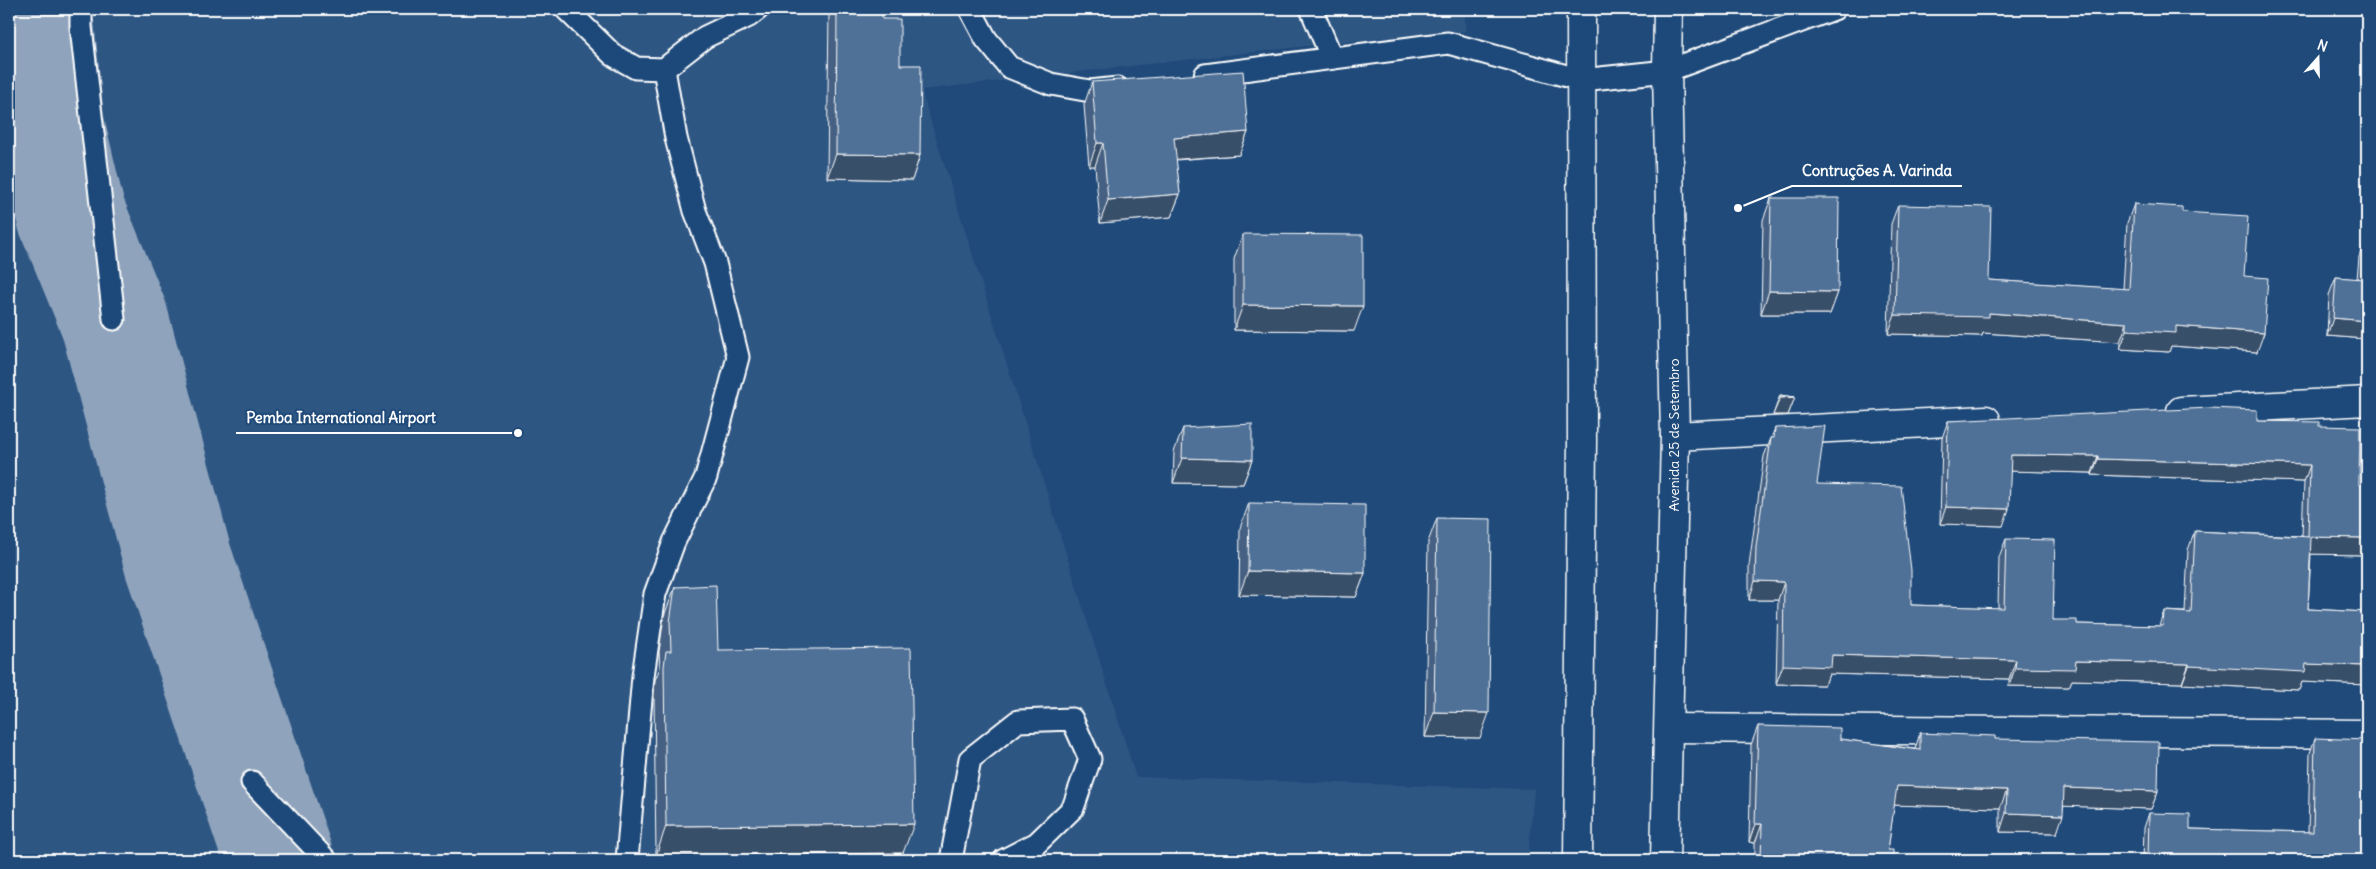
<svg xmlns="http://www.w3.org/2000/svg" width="2376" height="869" font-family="Delius,sans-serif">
<rect width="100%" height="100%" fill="#1f4a7a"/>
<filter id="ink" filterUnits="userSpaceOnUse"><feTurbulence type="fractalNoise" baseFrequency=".02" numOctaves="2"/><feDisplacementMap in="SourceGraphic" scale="10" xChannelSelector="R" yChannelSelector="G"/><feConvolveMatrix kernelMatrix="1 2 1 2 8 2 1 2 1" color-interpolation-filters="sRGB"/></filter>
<g filter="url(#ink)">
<path fill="#2e5683" d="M9 9H1465V31L1342 42 921 90 1136 777 1534 789 1528 860H9Z"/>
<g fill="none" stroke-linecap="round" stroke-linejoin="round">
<path stroke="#8fa4bc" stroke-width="109" d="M38 9 50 125 71 214 114 319 178 560 279 860"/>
<g stroke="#fff" stroke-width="25">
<g id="service">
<path d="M81 9V27L114 319"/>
<path d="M566 9 613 55 636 68 664 69 705 37 749 16 758 9"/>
<path d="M970 9 986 39 1009 67 1051 84 1090 91 1118 88"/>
<path d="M1311 9 1332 58"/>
<path d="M1205 75 1448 43 1581 80 1667 71 1834 9"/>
<path d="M252 782 326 860"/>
<path d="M627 860 643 676 655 594 674 542 706 477 738 357 715 263 695 211 676 138 664 69"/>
<path d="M951 860 970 759 1018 721 1072 719 1090 759 1073 808 1037 843 1004 860"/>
</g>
</g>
<g stroke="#fff" stroke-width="31">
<g id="minor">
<path d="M2181 411 2367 401"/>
<path d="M1675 436 1986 420"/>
<path d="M1670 728 2367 734"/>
</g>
</g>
<g stroke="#fff" stroke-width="31">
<g id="trunk">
<path d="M1578 860 1582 441 1581 9"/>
<path d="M1665 860 1675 436 1667 71 1668 9"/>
</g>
</g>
<use href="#service" stroke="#1f4a7a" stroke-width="21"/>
<use href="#minor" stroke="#1f4a7a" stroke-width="28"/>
<use href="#trunk" stroke="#1f4a7a" stroke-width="28"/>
</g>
<g fill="#456182" stroke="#fff">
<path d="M829 9H882V19L900 65 920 155 912 180 827 178Z"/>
<path d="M1092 82 1248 132 1239 155 1176 160 1180 194 1171 217 1100 223 1095 166H1089L1084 105Z"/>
<path d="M1771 198 1838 292 1830 314H1761L1763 220Z"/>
<path d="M2134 204 2182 212 2244 276 2257 352 2171 346 2169 352 2120 349V342L1983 333 1982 336 1888 334 1891 224 1898 205 1989 280 2123 289 2127 223Z"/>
<path d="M1243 234 1354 331 1234 330V259Z"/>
<path d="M2365 240H2367V339L2327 336 2329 295 2336 277 2357 279 2359 257Z"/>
<path d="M1780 395 1795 397 1788 415H1773Z"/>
<path d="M1948 421H2257L2319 426 2359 485H2367V555L2311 554 2308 609 2367 612V685L2302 682 2299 690 2182 684V683L2072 680 2069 687 2009 686V679L1829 674 1825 685 1776 684 1778 600H1749V565L1764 456 1775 428 1817 484 1911 605 1998 608 1999 557 2006 539 2053 620 2077 624 2159 626 2164 611 2185 612 2188 550 2195 531 2302 536 2304 482 2092 475V473L2010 471 2003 526 1940 524 1942 438Z"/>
<path d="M1183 428 1252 460 1243 484 1173 483 1174 452Z"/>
<path d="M1249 503 1365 573 1356 597 1239 595 1240 528Z"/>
<path d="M1437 518 1480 738 1425 737 1428 542Z"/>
<path d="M675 587 718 650 903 853 656 856 654 696 655 680 660 668 659 652 664 616Z"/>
<path d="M1758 726 1840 739 1915 749 1920 733 1995 739 2158 791 2151 809 2064 806 2057 833 2000 832V808L1894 805 1888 850 1893 860H1755V843L1749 842 1751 745Z"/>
<path d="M2315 738 2367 860H2143L2144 828 2149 813 2190 829 2308 832 2310 753Z"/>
</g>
<g fill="#384f6a" stroke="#fff">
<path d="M1248 132 1239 155 1166 160 1174 138Z"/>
<path d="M1097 143H1103L1095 166H1089Z"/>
<path d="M836 154 920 155 912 180 827 178Z"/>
<path d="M1180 194 1171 217 1100 223 1108 200Z"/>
<path d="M1769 291 1838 292 1830 314H1761Z"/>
<path d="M1243 305 1363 306 1354 331 1234 330Z"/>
<path d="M1989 313 2127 323 2120 342 1983 333 1982 336 1888 334 1895 315Z"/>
<path d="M2333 318 2367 321V339L2327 336Z"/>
<path d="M2176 326 2264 333 2257 352 2171 346 2169 352 2120 349 2127 330Z"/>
<path d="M1795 397 1788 415H1773L1780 398Z"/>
<path d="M2011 455 2098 456 2092 473 2005 471Z"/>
<path d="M1182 458 1252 460 1243 484 1173 483Z"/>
<path d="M2098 459 2310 465 2304 482 2092 475Z"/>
<path d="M1946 507 2009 509 2003 526 1940 524Z"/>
<path d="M2308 537 2367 538V555L2302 554Z"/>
<path d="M1248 571 1365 573 1356 597 1239 595Z"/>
<path d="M1755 581 1784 582 1778 600H1749Z"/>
<path d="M1832 655 2016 660 2009 679 1829 674 1825 685 1776 684 1783 665Z"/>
<path d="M2076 661 2189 664 2182 683 2072 680 2069 687 2009 686 2015 668Z"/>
<path d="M2306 664 2367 666V685L2302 682 2299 690 2182 684 2189 666Z"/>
<path d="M1434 712 1489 713 1480 738 1425 737Z"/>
<path d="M1897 786 2007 790 2000 808 1890 805Z"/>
<path d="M2064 788 2158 791 2151 809 2057 806Z"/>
<path d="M2006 813 2063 815 2057 833 2000 832Z"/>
<path d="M914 824 903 853 656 856 666 826Z"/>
<path d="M1755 824H1762L1755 843 1749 842Z"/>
</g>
<g fill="#507197" stroke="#fff">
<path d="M837 9H882V19H900V65H921L920 155 836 154Z"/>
<path d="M1243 71 1248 132 1174 138 1180 194 1108 200 1103 143H1097L1092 82Z"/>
<path d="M1771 198H1839L1838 292 1769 291Z"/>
<path d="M2134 204 2182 207V212L2248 216 2244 276 2268 278 2264 333 2176 326V333L2127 330V323L1989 313V317L1895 315 1898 205 1991 207 1989 280 2129 289Z"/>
<path d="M1243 234 1363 235V306L1243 305Z"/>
<path d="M2365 240H2367V321L2333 318 2336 277 2363 279Z"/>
<path d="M1780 395 1795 397 1780 398Z"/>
<path d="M2209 408 2257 410V421L2319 422V426L2360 427 2359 485H2367V538L2308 537 2310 465 2098 459V456L2011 455 2009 509 1946 507 1948 421Z"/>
<path d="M1252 424V460L1182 458 1183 428Z"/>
<path d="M1825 426 1817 484 1901 486 1911 570V605L2004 608 2006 539 2055 540 2053 620H2077V624L2163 626 2164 611 2191 613 2195 531 2311 537 2308 609 2367 612V666L2306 664 2305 672 2189 666V664L2076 661 2075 669 2015 668 2016 660 1832 655 1831 667 1783 665 1784 582 1755 581 1756 547 1771 438H1774L1775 428Z"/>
<path d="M1249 503 1365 505V573L1248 571Z"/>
<path d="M1437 518 1491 519 1489 713 1434 712Z"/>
<path d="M716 585 718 650 911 648 914 824 666 826 664 667 666 651H671L670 622 675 587Z"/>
<path d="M1758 726 1840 728V739L1920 750V733L1995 736V739L2159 742 2158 791 2064 788 2063 815 2006 813 2007 790 1897 786 1888 850H1893V860H1761L1762 824H1755Z"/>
<path d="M2315 738 2367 740V860H2148L2149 813 2190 814V829L2313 832Z"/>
</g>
</g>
<g text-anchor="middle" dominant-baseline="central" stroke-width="4" stroke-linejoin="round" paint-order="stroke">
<g font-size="14" fill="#fff" stroke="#1f4a7a">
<text transform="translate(1674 435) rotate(-90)">Avenida 25 de Setembro</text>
</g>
</g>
<path fill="none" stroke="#fff" stroke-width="2" d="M1738 208L1792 186H1962M518 433L446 433H236"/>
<g fill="#fff" stroke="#1f4a7a" stroke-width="2">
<circle cx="1738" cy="208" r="5"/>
<circle cx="518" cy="433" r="5"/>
</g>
<g font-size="15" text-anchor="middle" font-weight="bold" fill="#fff" stroke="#1f4a7a" stroke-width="4" stroke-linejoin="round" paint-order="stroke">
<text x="1877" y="176">Contruções A. Varinda</text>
<text x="341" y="423">Pemba International Airport</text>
</g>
<rect width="2376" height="869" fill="none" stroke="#1f4a7a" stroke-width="30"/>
<rect x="15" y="15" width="2346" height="839" fill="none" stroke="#fff" stroke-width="2" filter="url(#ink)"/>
<g transform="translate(2318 58) rotate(20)" stroke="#1f4a7a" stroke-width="4" paint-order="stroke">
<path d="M0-4L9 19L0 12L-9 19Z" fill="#ffffff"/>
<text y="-8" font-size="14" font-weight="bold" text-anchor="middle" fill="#ffffff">N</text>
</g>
</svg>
